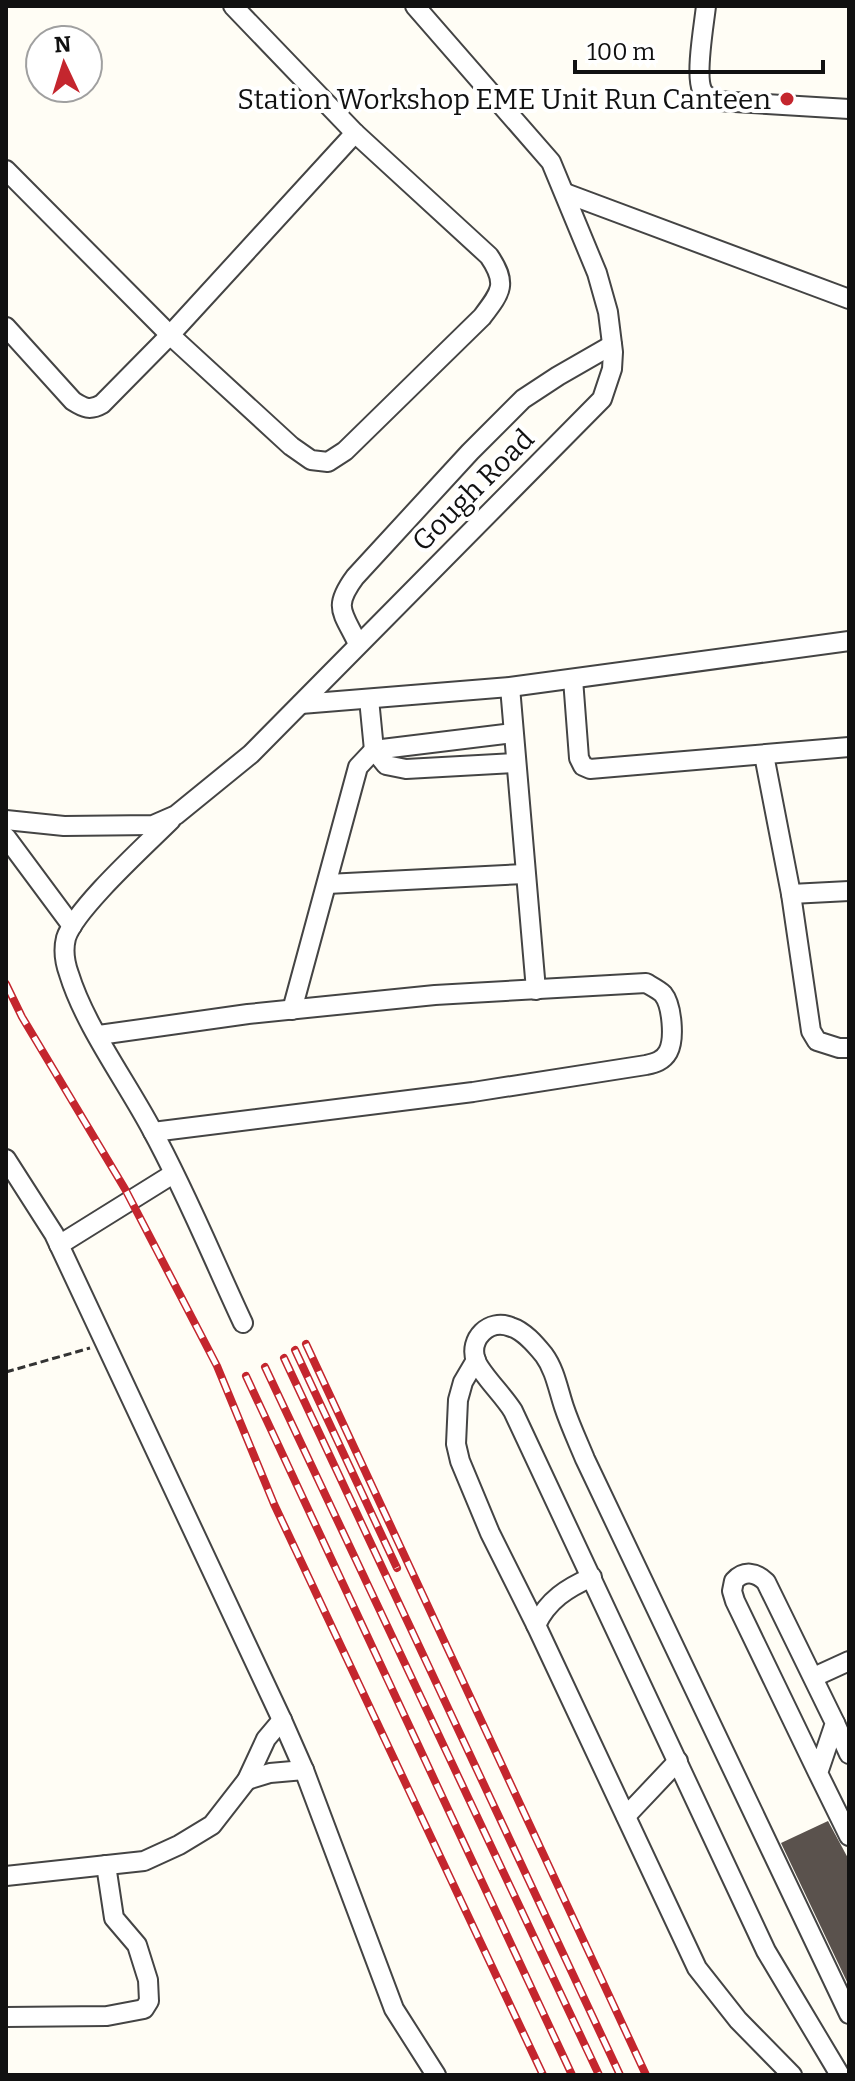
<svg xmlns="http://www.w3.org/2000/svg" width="855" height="2081" font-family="Bitter,serif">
<rect width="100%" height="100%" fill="#fffdf5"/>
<path fill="#5a524d" d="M828 1821 849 1860V1986L781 1843Z"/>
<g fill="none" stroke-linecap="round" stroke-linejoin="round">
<g stroke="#444" stroke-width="22">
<g id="minor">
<path d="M706 6C704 25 695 74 702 90 705 97 712 98 718 101L849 109"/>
<path d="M6 170 170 335 291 446 311 460 328 462 345 451 482 317C501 292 508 284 489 256L355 133 233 6"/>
<path d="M565 193 849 299"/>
<path d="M6 327 73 401C84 408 90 411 102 404L170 335 355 133"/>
<path d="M358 644C343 612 332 608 355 577L470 452 523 399 558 376 612 345"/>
<path d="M573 679 579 758 583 766 590 769 849 747"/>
<path d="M510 687 536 990"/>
<path d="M369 699 374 750 386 765 406 769 515 763"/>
<path d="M301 704 510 687 849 641"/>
<path d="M764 755 791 894 811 1031 817 1041 839 1048H849"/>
<path d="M6 820 64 826 153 825 176 815 251 754 602 399 612 369 613 352 608 312 597 273 551 162 415 6"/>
<path d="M171 820C147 844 75 909 66 938 63 950 65 963 69 974 85 1026 126 1081 152 1130 186 1192 213 1259 243 1323"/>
<path d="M6 837 72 926"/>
<path d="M327 884 525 874"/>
<path d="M791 894 849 891"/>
<path d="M292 1010 358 767 374 750 513 733"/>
<path d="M99 1035 248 1014 435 995 646 983C651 986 659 990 663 994 672 1005 675 1039 668 1052 663 1061 655 1063 646 1065L473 1092 153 1132"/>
<path d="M6 1159 54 1234 282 1720 304 1770 394 2009 436 2075"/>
<path d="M59 1245 173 1174"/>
<path d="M476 1360 463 1382 458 1400 456 1444 460 1461 490 1533 536 1625 697 1968 738 2020 792 2075"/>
<path d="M536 1625C548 1600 567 1588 592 1577"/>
<path d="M814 1677 849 1661"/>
<path d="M835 1723 849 1754"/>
<path d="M818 1773 735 1601 732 1591 734 1581C744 1570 756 1572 766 1582L835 1723 818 1773 849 1836"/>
<path d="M247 1780 270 1773 304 1770"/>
<path d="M626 1816 678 1761"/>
<path d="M6 1876 144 1861 179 1845 212 1825 247 1780 266 1739 282 1720"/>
<path d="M6 2017 107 2016 144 2009 149 2001 148 1980 137 1945 114 1918 106 1865"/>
<path d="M840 2075 766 1951 513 1411C504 1396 482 1375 476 1361 468 1339 489 1318 511 1327 524 1331 535 1344 544 1355 555 1370 558 1389 564 1407 570 1425 578 1442 585 1459L849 2014"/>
</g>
</g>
<path stroke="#333" stroke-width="3" stroke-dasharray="8 4" stroke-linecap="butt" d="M6 1372 90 1348"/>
<use href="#minor" stroke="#fff" stroke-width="18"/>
<g stroke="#c4262e" stroke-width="8">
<g id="rail">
<path d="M6 984 22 1017 125 1189 217 1366 274 1504 543 2075"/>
<path d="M306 1344 646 2075"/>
<path d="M295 1350 397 1568"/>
<path d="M284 1358 620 2075"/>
<path d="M265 1367 599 2075"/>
<path d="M246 1376 572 2075"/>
</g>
</g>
<use href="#rail" stroke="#fff" stroke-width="5" stroke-dasharray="15" stroke-linecap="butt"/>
</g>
<circle fill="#c4262e" stroke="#fff" stroke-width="3" cx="787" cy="99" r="8"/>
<g text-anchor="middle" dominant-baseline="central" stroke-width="8" stroke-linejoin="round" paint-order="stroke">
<g font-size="28" fill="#111" stroke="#fff" text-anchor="end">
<text x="771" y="99">Station Workshop EME Unit Run Canteen</text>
</g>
<g font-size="28" fill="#111" stroke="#fff">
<text transform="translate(473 490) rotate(-45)">Gough Road</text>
</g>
</g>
<rect width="855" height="2081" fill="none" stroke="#111111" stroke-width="16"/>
<g transform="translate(64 64) rotate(356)"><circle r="38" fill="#ffffff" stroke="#a0a0a0" stroke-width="2"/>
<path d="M0-6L14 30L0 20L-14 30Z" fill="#c4262e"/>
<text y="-12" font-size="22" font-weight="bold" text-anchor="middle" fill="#111111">N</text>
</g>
<path d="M575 60v12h248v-12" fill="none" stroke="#111111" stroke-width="4"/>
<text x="587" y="60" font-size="24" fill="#111111" stroke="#ffffff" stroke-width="6" paint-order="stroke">100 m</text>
</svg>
